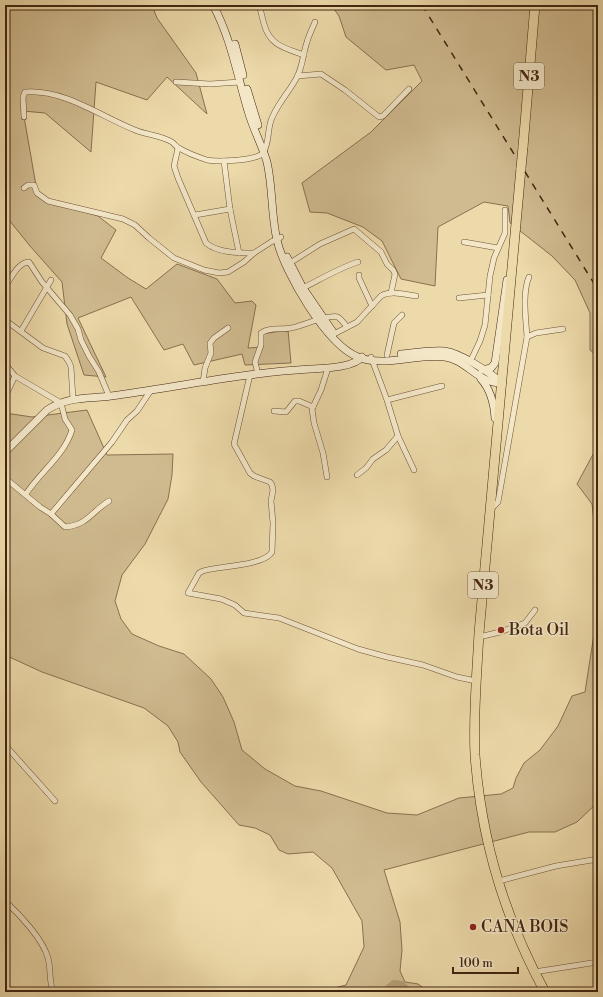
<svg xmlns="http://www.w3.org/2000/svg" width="603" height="997" font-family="'Libre Bodoni',serif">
<rect width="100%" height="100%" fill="#eddaaa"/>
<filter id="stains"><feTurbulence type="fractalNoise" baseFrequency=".005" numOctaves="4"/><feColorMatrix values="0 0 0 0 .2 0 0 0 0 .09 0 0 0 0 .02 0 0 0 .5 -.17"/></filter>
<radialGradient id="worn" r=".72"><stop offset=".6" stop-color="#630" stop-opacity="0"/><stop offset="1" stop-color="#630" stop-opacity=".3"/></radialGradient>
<g fill="#d0bb90" stroke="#897050">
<path d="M5 5H152L157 18 196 73 207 114 167 77 147 100 96 82 91 152 45 113 23 111 38 197 98 216 116 230 101 258 128 278 146 289 177 264 217 279 235 303 252 301 256 305 248 348 263 347 262 334 288 330 291 363 245 365 242 354 194 365 183 344 164 350 131 297 78 318 106 377 84 375 67 324 62 282 30 246 5 215Z"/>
<path d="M331 5H598V556L592 504 577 484 597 447 596 355 590 350V313L575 280 552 256 510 223 508 206 484 202 438 227 435 286 401 279 382 241 363 227 327 213 310 212 302 183 371 132 422 81 414 65 386 70 346 37 339 16Z"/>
<path d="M87 410 107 455 173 454 172 475 168 499 145 544 122 575 115 601 121 619 132 634 159 646 184 654 211 679 223 697 234 722 242 750 265 769 295 786 321 791 387 813 417 815 459 798 501 794 513 788 516 778 524 763 540 750 558 726 572 696 585 692 598 608 597 803 577 822 555 832H529L384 870 400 922 402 950 400 971 405 982 418 984 429 992H318L346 985 364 947 362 921 332 868 313 852 288 854 279 850 270 835 255 828 239 825 201 782 180 752 178 742 168 726 144 708 42 672 5 655V413L32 417Z"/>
</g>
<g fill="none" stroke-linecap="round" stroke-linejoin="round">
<path stroke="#b39d76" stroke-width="8" d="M384 992 394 984 401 985 409 992"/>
<g stroke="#6d5337" stroke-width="6">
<g id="street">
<path d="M259 5C261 11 262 17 264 24 270 46 285 48 304 55"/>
<path d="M298 76 321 74 345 90 379 117 383 116 409 89"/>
<path d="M176 82 210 84 240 82"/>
<path d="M24 117 23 97 25 92C64 89 100 116 135 130 146 135 161 135 172 142 175 144 176 147 179 148 187 153 198 157 207 160 217 162 256 161 263 153 270 143 267 128 272 118 278 103 290 91 297 77 303 66 303 53 307 42 309 35 312 29 315 22"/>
<path d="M178 148 174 166 178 178 206 243C218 253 239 253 254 253"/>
<path d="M224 161 230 209 239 253"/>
<path d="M24 188 28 185H34L37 193 48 201 123 219 135 225 149 238 174 258 204 270 219 273 228 272 244 262 254 253 271 242 281 237"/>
<path d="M195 215 230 209"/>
<path d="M464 242 498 248"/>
<path d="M290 263 320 244 354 229 381 252 387 264 393 270 395 274 391 293"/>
<path d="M359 275V278L372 306"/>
<path d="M5 286C12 278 17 263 29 262L42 282 70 315 78 329 81 340 89 356 99 372 109 396"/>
<path d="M303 288C321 279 339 268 358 262"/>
<path d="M459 298 488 295"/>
<path d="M324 318C338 315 338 315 347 327"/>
<path d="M5 320 43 348 65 356 69 362 71 367 73 399"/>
<path d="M21 331 51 280"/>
<path d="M334 334 357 322 381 296C391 290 406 295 416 296"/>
<path d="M527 337C526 320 522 293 529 277"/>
<path d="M387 355 394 323 402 315"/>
<path d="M470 362 480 341 485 325 490 276 494 258 505 233V210"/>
<path d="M5 364 15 376 61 403 65 419 72 430C64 456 40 472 26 494"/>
<path d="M258 374 255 362 261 345V333C269 327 282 330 291 328 301 326 310 322 319 319"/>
<path d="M250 375 234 444 250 473 254 476 270 482 272 485 273 490 271 501 273 523 272 552C264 566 218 566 203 571L199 573 188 593 221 599 235 605 244 613 279 618 358 649 387 657 423 665 457 677 476 681"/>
<path d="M203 382 205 368 211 353 210 343 214 338 228 328"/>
<path d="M5 397 15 376"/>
<path d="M387 400 442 386"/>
<path d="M274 411 286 412 295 401H299L313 407"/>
<path d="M398 436 414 470"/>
<path d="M357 475 366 468 373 459 386 450 398 436 387 400 371 357"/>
<path d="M327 477 323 453 314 423 312 409 321 390 328 368"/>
<path d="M5 478 40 507 51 514 112 442 127 420 137 411 151 390"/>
<path d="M491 509 498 502 527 337 536 333 563 329"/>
<path d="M51 514 65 527C88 525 91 512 109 501"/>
<path d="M479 637 500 632 525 623 535 610"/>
<path d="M5 745 55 801"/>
<path d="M499 881 556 866 598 859"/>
<path d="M5 901C19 914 43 939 48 958 51 969 49 981 53 992"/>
<path d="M534 972 598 962"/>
</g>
</g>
<g stroke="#422611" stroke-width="8">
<g id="secondary">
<path d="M213 5C231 38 237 75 248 111 253 129 262 145 267 162 273 188 271 215 277 240 284 272 327 345 358 357 384 368 417 353 445 357 467 360 477 383 502 383"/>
<path d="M235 44 243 75"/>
<path d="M247 89 258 125"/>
<path d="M287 257 303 288 333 332"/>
<path d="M401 354C415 353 430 350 444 351 461 353 489 372 502 383"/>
<path d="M482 370 491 368 495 363 507 280"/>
<path d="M481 379C491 390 494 403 495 418"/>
<path d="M5 452 47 410C69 396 87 399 111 396 177 387 243 373 310 369 324 368 353 368 362 357"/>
</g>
</g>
<g stroke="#422611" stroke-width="10">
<g id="highway">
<path d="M523 147 535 5"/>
<path d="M521 168 479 633C477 673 473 714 475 755 481 838 505 919 545 992"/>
</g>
</g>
<use href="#street" stroke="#f3e7c8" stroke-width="5"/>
<use href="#secondary" stroke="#f3e7c8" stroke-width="7"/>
<use href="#highway" stroke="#eddaaa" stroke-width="9"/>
<path stroke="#422611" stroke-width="1.5" stroke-dasharray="7 7" stroke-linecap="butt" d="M422 5 598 290"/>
<g stroke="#422611" stroke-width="10" stroke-linecap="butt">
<path id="highway-bridge" d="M521 168 523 147"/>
</g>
<use href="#highway-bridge" stroke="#eddaaa" stroke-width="9"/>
</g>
<g fill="#8f2418" stroke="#f3e7c8" stroke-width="1.5">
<circle cx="501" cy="630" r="4"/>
<circle cx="473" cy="927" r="4"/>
</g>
<g text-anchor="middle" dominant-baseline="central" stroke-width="3" stroke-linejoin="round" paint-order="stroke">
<g fill="#f3e7c8" stroke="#776048" stroke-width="1">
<rect x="514" y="63" width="30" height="26" rx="3"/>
<rect x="468" y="572" width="30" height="26" rx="3"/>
</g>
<g font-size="15" font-weight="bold" fill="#422611">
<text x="529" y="76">N3</text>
<text x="483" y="585">N3</text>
</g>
<g font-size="16" fill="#422611" stroke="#f3e7c8" text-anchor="start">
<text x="509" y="630">Bota Oil</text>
<text x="481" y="927">CANA BOIS</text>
</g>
</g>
<rect width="603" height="997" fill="none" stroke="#eddaaa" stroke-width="20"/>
<rect x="6" y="6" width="591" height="985" fill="none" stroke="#422611" stroke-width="2"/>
<rect x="10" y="10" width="583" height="977" fill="none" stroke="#422611"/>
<path d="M453 967v6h65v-6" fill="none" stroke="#422611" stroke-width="2"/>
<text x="459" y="967" font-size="12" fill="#422611" stroke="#f3e7c8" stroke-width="3" paint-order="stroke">100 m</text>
<rect width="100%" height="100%" filter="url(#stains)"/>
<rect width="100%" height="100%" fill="url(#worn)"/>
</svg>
